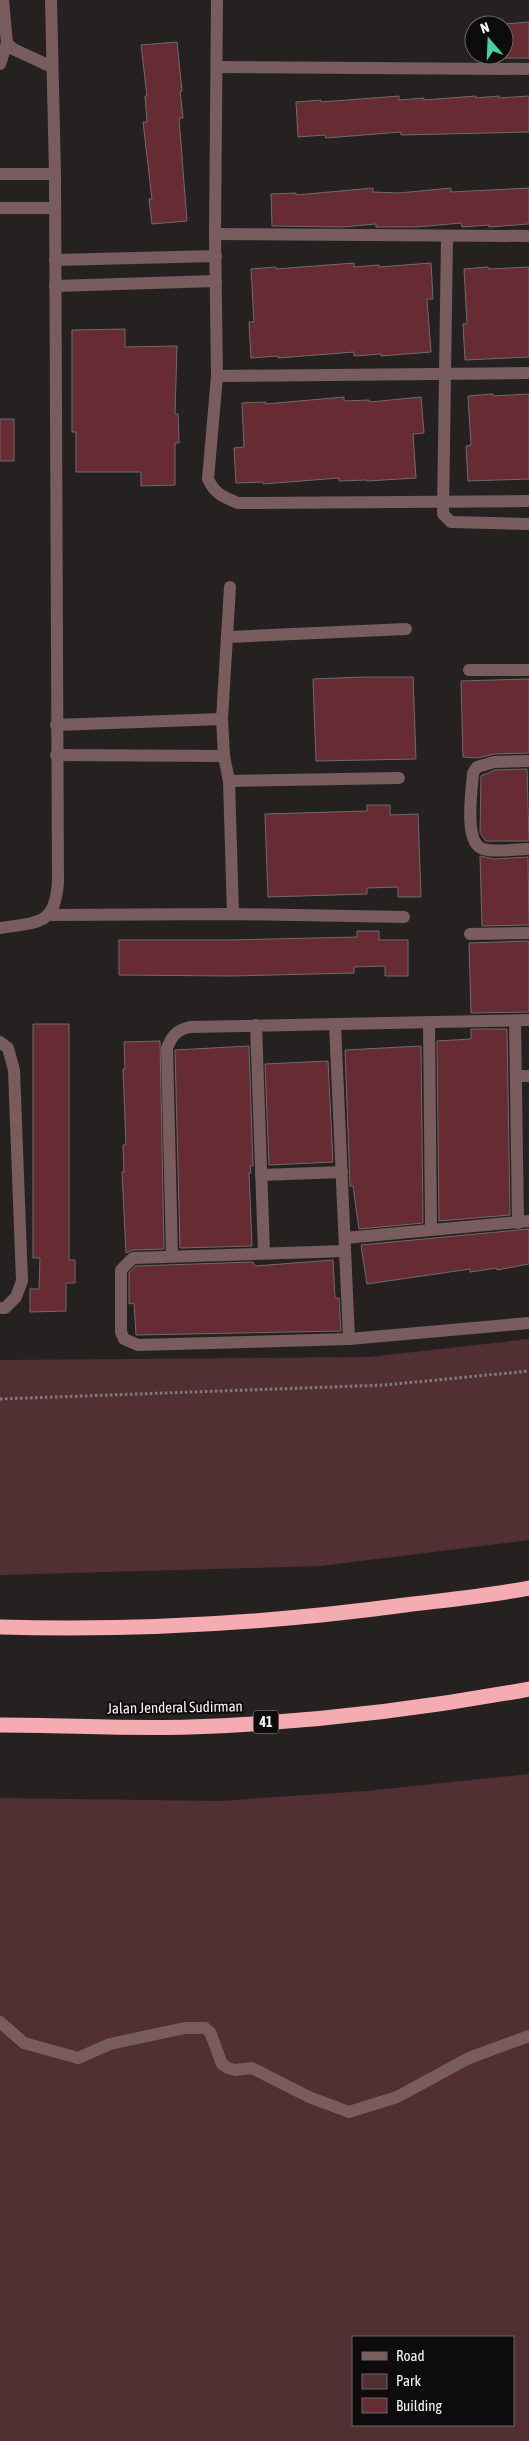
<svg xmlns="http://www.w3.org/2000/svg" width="529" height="2441" font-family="'Asap Condensed',sans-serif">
<rect width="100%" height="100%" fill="#262121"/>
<g fill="#522f32" fill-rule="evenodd">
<path d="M529 1339V1540L321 1566 0 1575V1360L369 1357Z"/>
<path d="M529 1774V2441H0V1798L219 1801 366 1791ZM353 2337H513V2425H353Z"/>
</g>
<g fill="#662b33" stroke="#706b6b">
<path d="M529 22V58H504V24Z"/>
<path d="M177 42 182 91H180L183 118H179L187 221 152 224 149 199H152L143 122H147L145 96H147L141 45Z"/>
<path d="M399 96V100L424 98V100L476 96V98L499 96V98L529 96V132L401 135V132L326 138 325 135 298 137 296 102 321 100V102Z"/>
<path d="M373 188V192L399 193 451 188V192L529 188V224L489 227V225L462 227 461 223 417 227H376V224L342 227 272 226 271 194 296 193V195Z"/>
<path d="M354 263V267L379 265V267L431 263 433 299H427L431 352 381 356V354L354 356V352L278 358V356L251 358 249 322H254L251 269 276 267V269Z"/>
<path d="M488 267 489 269 529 267V357L465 360 463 324H467L464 269Z"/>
<path d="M125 329V347L177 346 175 414H178L179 443H175V485L141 486V472H76V432H72V330Z"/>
<path d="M493 394V396L529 394V479L468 481 466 446 471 445 468 396Z"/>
<path d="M344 397V401L369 400 370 402 421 397 424 433 413 434 416 478 367 481 366 480 339 481V478L263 484V482L236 483 234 448 244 447 242 403 266 402V404Z"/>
<rect x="0" y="419" width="14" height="42"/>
<path d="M364 677H413L416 759 316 761 313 679Z"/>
<path d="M529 679V753L494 754 478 758 463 757 461 681Z"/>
<path d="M527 769 529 841H486L480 833 481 776 495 770Z"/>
<path d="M367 805H390V815L418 814 421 897H398V887L367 888V894L268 897 265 814 367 811Z"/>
<path d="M480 856 494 859 528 857 529 925 482 926Z"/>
<path d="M357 931H379V940H408V976H385V966L354 967V973L231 976 119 975V940H230L357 937Z"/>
<path d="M529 941V1012L471 1013 469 943Z"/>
<path d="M33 1024H69V1260H75V1283H66V1311L30 1312V1289H39L40 1258H33Z"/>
<path d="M471 1029H507L510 1215 439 1221 437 1041 471 1039Z"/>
<path d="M160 1041 164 1249 133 1250 126 1253 122 1172H124L123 1145H126L123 1069H125L124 1042Z"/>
<path d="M249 1046 253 1166H250L251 1173H249L252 1246 180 1248 175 1050Z"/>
<path d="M421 1046 423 1223 359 1229 353 1186H350L345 1050Z"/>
<path d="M328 1061 333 1162 269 1165 265 1064Z"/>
<path d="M529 1229V1264L497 1270V1268L470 1272V1269L367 1284 361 1245Z"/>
<path d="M333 1260 335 1298H339L341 1331 136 1335 134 1303 129 1304V1273L136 1266 253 1262 255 1266Z"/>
</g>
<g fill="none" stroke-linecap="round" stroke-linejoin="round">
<path stroke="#807c7c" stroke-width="3" stroke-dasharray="2.5 2.5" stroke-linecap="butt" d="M0 1399 385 1385 529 1371"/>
<g stroke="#795c5e" stroke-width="12">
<path d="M3 0 7 43 13 49 52 67"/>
<path d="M217 0 215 234 217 376 208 479C215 494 223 497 238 503L529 501"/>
<path d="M0 64 7 43"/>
<path d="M217 67 529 69"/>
<path d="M0 174H55"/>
<path d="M0 208H55"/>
<path d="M215 234 529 236"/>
<path d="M447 237 443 514 451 522 529 524"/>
<path d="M55 260 216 256"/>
<path d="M55 286 216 281"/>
<path d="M217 376 529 373"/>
<path d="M230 587 222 719 224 756 229 781 233 914"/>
<path d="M228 637 406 629"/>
<path d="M469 670H529"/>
<path d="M56 725 222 719"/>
<path d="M56 755 224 756"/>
<path d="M529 761 494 762 477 767 473 773C472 790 463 843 483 849 496 853 515 849 529 849"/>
<path d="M229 781 399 778"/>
<path d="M49 915 233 914 404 917"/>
<path d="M0 928C38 922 55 926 58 882L55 174 51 0"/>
<path d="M470 934 529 933"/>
<path d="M515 1021 518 1223"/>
<path d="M429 1022 431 1229"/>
<path d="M335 1024 349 1339"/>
<path d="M256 1025 264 1253"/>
<path d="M0 1042 8 1048 14 1070 22 1281 16 1297 5 1308H0"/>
<path d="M516 1076H529"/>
<path d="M261 1175 342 1172"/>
<path d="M345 1238 529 1221"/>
<path d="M345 1251 133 1258 121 1270V1332L124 1339 138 1345 349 1339 529 1323"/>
<path d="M172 1256 167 1048C172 1036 176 1030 190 1027L529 1020"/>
<path d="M0 2022 24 2043 78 2058 110 2044 185 2028H205L210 2032 222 2064 228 2068 235 2070 252 2068 309 2097 349 2112 397 2097 469 2058 529 2036"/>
</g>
<g stroke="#f4acb1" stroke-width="15">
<path d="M0 1627C135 1631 271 1623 405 1605 446 1600 488 1596 529 1588"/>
<path d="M0 1725C63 1725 127 1729 190 1727 303 1723 417 1710 529 1689"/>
</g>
</g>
<g text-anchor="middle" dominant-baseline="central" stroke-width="4" stroke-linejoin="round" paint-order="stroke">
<rect fill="#0d0b0b" stroke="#b0adad" stroke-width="1" x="253.5" y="1710.5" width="25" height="23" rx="4"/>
<g font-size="14" font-weight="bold" fill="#f6f3f3">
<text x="266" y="1722">41</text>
</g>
<g font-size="15" fill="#f6f3f3" stroke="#0d0b0b">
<text transform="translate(175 1707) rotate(-1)">Jalan Jenderal Sudirman</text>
</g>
</g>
<rect x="352" y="2336" width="162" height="90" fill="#0d0b0b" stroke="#6a6868"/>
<rect x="362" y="2352" width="25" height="8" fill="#795c5e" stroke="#6a6868"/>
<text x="396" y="2361" font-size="15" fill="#f6f3f3">Road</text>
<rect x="362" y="2374" width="25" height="15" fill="#522f32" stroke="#6a6868"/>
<text x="396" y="2386" font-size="15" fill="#f6f3f3">Park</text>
<rect x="362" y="2398" width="25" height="15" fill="#662b33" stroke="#6a6868"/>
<text x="396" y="2411" font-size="15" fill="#f6f3f3">Building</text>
<g transform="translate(489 40) rotate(341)"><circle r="24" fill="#0d0b0b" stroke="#6a6868"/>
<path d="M0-4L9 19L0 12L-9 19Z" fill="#45d49f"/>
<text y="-8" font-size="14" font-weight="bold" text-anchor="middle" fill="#f6f3f3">N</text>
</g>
</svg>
